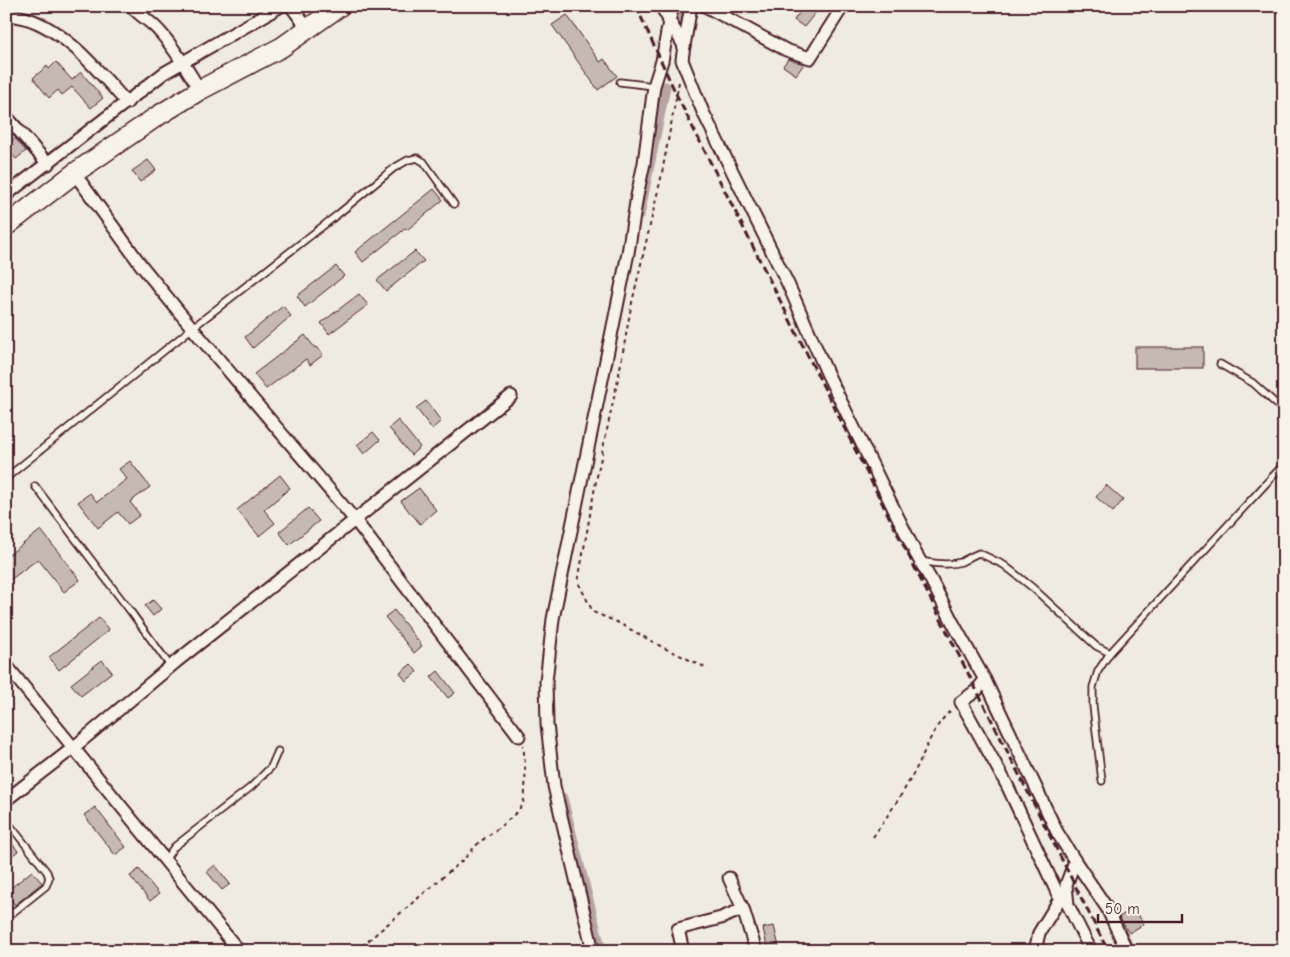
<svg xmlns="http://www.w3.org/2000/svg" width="1290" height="957" font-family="'Comic Neue',sans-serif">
<rect width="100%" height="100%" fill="#f0ebe0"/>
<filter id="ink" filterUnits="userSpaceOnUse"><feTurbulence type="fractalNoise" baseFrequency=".02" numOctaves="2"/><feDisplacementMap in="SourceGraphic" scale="10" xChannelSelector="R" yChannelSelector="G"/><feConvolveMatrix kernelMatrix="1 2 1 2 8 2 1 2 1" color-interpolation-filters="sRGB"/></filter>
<g filter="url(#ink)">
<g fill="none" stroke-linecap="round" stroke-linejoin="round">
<g stroke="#b7a4a2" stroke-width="11">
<path d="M680 24 683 6"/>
<path d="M639 215 665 87"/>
<path d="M562 798 601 951"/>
</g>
</g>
<g fill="#c6b8b3" stroke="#4a1f2b">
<path d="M804 6H809L816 12 804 27 794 20Z"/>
<path d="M567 15 600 62 604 59 617 76 598 90 552 25Z"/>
<path d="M788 59 804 64 796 75 783 66Z"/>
<path d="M56 62 72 80 81 72 103 98 91 108 72 87 62 95 58 90 49 98 33 78 47 66 49 69Z"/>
<path d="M6 132 13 140 15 138 26 151 16 159 6 148Z"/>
<path d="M148 160 156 170 140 182 132 171Z"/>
<path d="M434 189 443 200 407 230 406 228 363 262 355 252Z"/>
<path d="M415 251 424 261 386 291 377 280Z"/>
<path d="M336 266 344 276 305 307 297 296Z"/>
<path d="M359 294 368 305 329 334 321 323Z"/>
<path d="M283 306 291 316 253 348 245 337Z"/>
<path d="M305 335 315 348 316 347 323 355 310 365 306 359 266 389 254 374Z"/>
<rect x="1135" y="347" width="68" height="21"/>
<path d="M426 401 441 421 432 429 416 408Z"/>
<path d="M398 420 420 447 411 455 389 428Z"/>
<path d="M373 432 380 440 364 454 357 445Z"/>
<path d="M130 461 150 487 130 502 140 515 128 524 118 512 98 528 78 502 90 493 97 502 127 479 119 469Z"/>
<path d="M280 475 290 488 264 510 275 523 259 536 237 510Z"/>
<path d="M1106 485 1123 500 1113 512 1096 497Z"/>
<path d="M419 488 436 510 420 524 412 514H411L401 501Z"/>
<path d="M308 508 319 521 289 545 279 532Z"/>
<path d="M41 530 80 580 64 592 38 559 6 583V557Z"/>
<path d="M153 600 161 609 153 616 145 606Z"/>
<path d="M394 610 422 646 414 653 385 617Z"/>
<path d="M99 618 109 630 59 670 49 657Z"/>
<path d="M102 660 112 672 81 696 71 684Z"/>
<path d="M411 664 417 672 406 681 400 673Z"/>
<path d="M438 671 455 693 448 698 431 677Z"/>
<path d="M95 807 126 847 115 855 84 815Z"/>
<path d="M6 836 18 851 6 860Z"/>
<path d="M215 865 230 884 222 890 207 872Z"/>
<path d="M139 869 159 894 150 901 130 876Z"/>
<path d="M32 871 42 883 15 905 6 894V892Z"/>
<path d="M1134 908 1144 924 1129 933 1119 917Z"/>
<path d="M774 926 780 951H768L763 928Z"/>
</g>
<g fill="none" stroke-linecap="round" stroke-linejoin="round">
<g stroke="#4a1f2b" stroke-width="9">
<g id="service">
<path d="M620 82 654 86"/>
<path d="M1220 364 1253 383 1284 411"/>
<path d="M6 478 196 325 337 215 394 168 408 160 417 158 424 162 454 204"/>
<path d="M35 486 131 612 171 667"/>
<path d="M920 561C932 563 948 566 961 562 967 559 973 555 979 553L1004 565 1033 588 1096 646 1110 653 1284 464"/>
<path d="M1102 781 1093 706V687L1098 671 1110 653"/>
<path d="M6 820 47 872 49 878 46 886 6 918"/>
<path d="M165 860 174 847 251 787 271 767 278 751"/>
</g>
</g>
<g stroke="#4a1f2b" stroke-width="15">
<g id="minor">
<path d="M131 6C140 16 152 22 160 32 176 50 188 71 200 90"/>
<path d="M291 6 308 29"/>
<path d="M661 6 684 46 682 60 703 112 788 284 827 373 916 554 931 580 953 623 985 680 1057 832 1075 861 1066 885 1068 905 1091 951"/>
<path d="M705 6 786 50 810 58 843 6"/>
<path d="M6 14C12 16 19 16 25 18 66 30 99 72 127 103"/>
<path d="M684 46 691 6"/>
<path d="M6 116 48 164"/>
<path d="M75 174 141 265 193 329 355 520 519 736"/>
<path d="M6 195 164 73 281 6"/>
<path d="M6 665 239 951"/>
<path d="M985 680 977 690 961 702 1007 785 1060 899"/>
<path d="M6 800 73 748 177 661 511 396"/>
<path d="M1075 861 1107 908 1127 951"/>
<path d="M729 878 743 909 756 951"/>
<path d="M593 951 554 786 547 724 546 682 553 619 628 253 637 196 644 163 654 86 662 61 669 21 673 6"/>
<path d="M683 951 678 929 721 918 743 909"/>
<path d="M1035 951 1039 933 1064 892"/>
</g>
</g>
<g stroke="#4a1f2b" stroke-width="22">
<path id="primary" d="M6 226 76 172 156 117 200 90 282 47 340 6"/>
</g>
<g stroke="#4a1f2b" stroke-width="2" stroke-dasharray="4 4" stroke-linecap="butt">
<path d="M679 82 661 178 631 307 619 374 596 481 578 582 593 612 617 622 664 648 705 667"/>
<path d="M873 837C886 818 900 798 911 778 925 755 931 726 953 709"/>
<path d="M356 951 464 859C469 854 474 847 480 842 490 834 518 815 523 803 527 793 525 757 523 745"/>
</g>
<use href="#service" stroke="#f7f3e8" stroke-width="5.5"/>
<use href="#minor" stroke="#f7f3e8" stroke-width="11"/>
<use href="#primary" stroke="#f7f3e8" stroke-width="19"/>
<path stroke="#4a1f2b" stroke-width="3" stroke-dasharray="8 4" stroke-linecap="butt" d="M636 6 677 96 1108 951"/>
</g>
</g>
<rect width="1290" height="957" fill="none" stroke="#f7f3e8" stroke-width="25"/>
<rect x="12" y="12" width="1265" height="932" fill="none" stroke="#4a1f2b" stroke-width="2" filter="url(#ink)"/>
<path d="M1098 914v8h84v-8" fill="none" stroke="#4a1f2b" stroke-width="2.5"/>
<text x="1105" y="914" font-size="15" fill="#4a1f2b" stroke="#f7f3e8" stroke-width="4" paint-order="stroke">50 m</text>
</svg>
